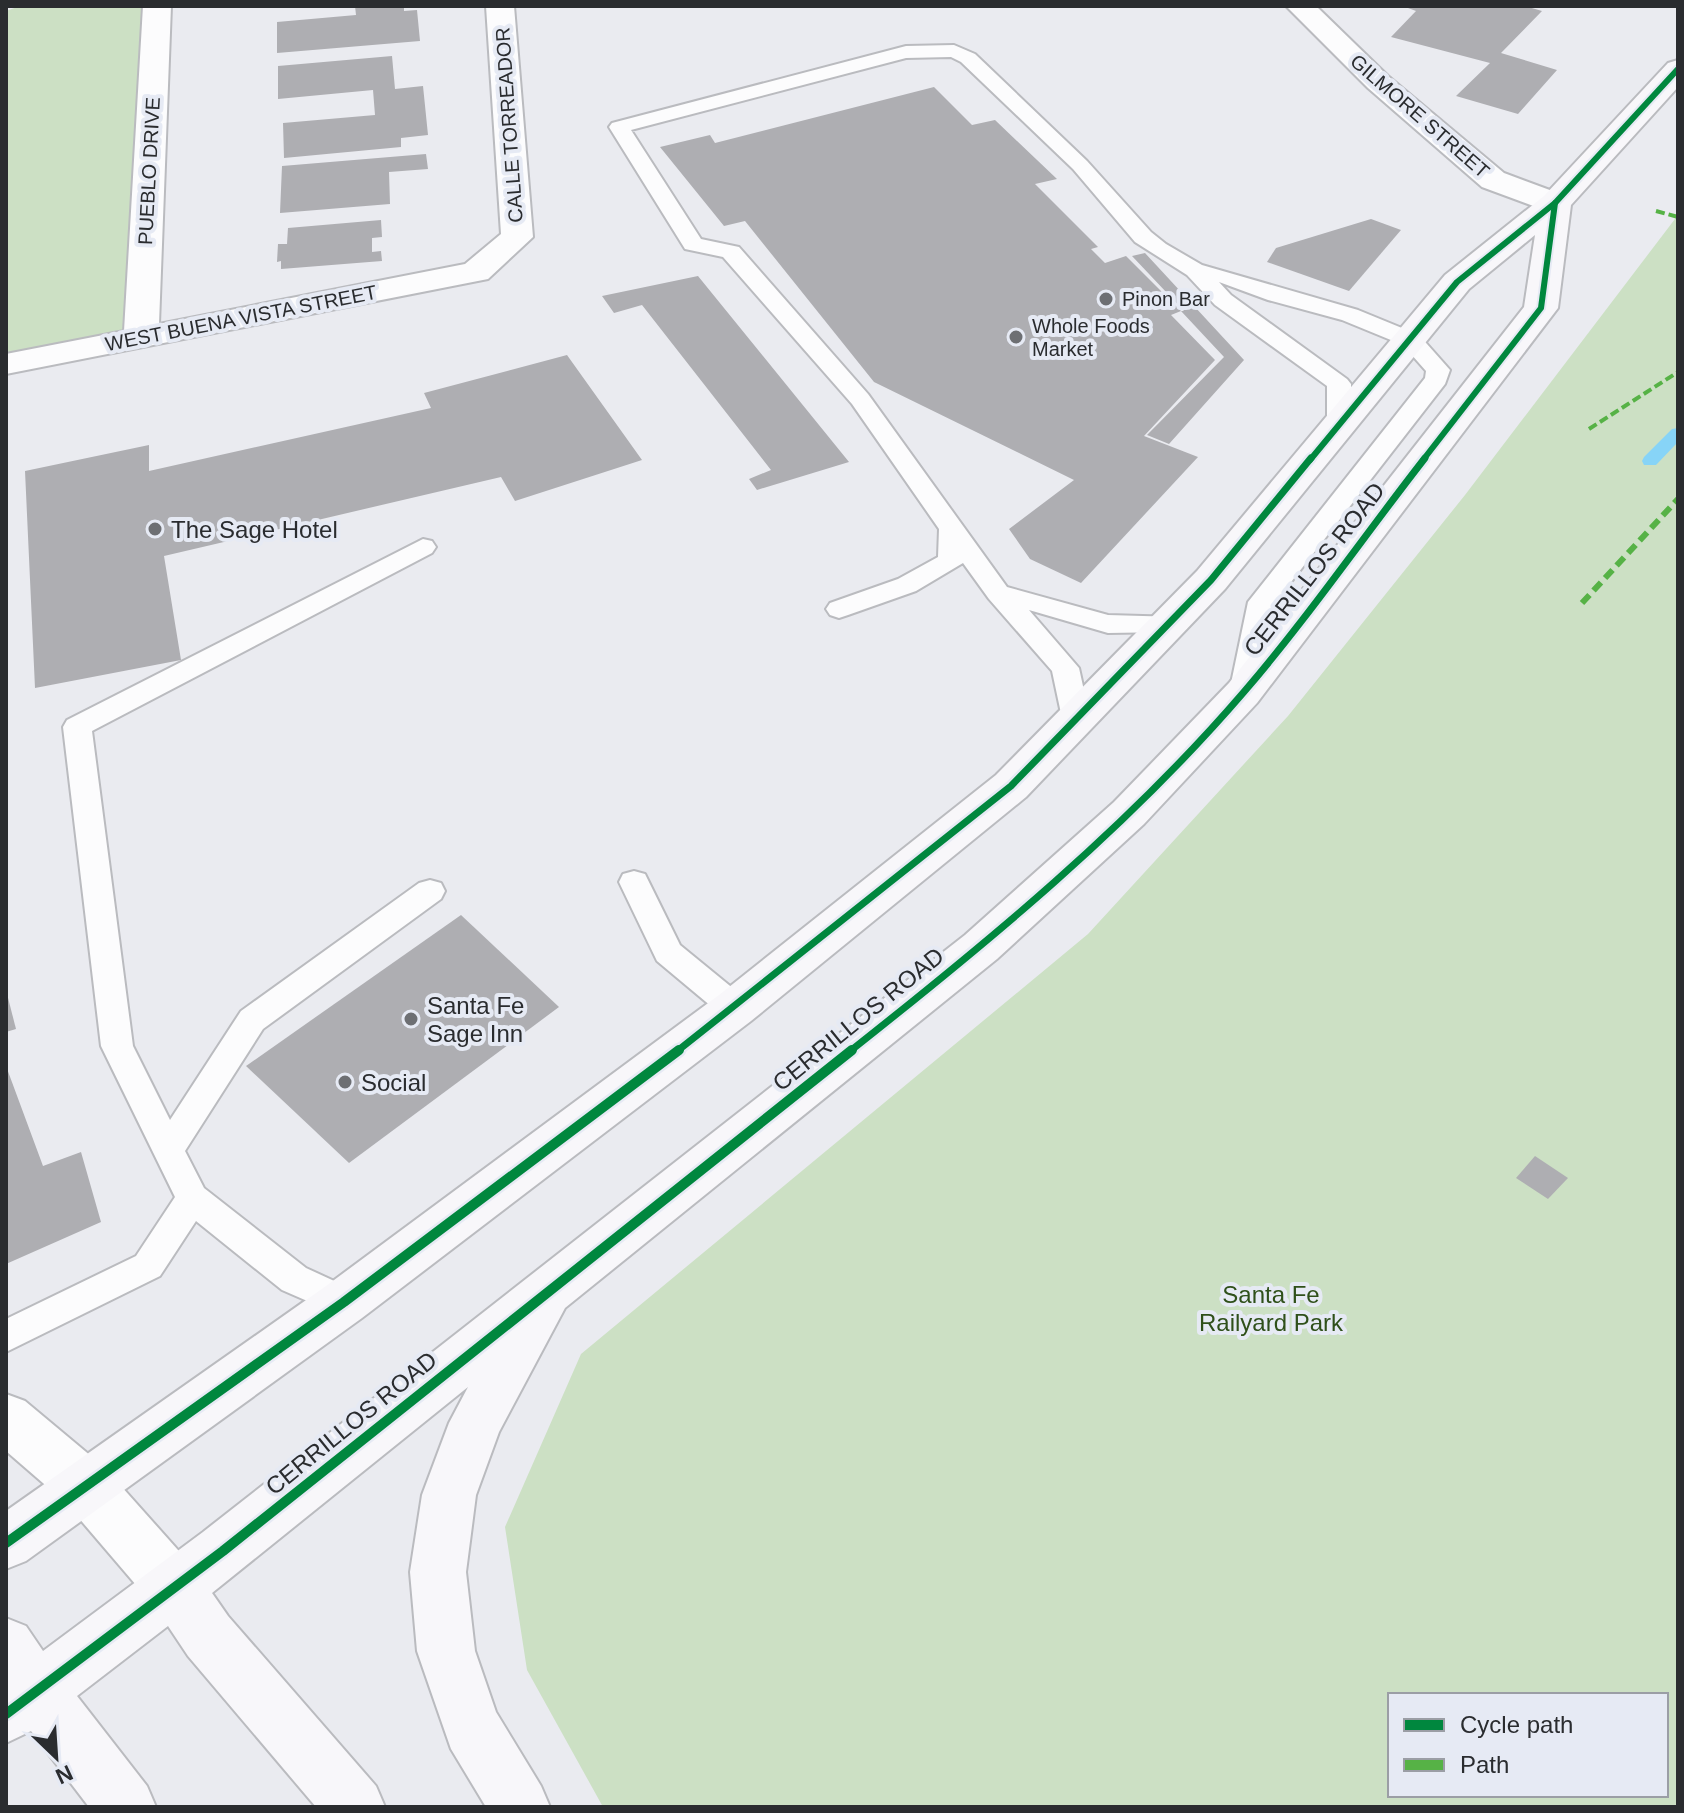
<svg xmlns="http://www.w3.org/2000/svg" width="1684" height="1813" font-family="Helvetica,sans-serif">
<rect width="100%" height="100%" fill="#eaebf0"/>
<g fill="#cce0c4" fill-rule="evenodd">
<path d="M20 6H133L145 9 128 330 6 354V11Z"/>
<path d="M1678 215V1807H603L527 1670 505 1527 581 1354 1088 934 1288 716 1465 495ZM1390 1695H1666V1795H1390Z"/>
</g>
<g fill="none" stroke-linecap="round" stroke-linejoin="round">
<path fill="#87d4f7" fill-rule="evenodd" d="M1678 428V442L1656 465H1644L1642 461 1644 457 1672 429Z"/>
</g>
<g fill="#aeaeb2">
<path d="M355 6H404V11L417 10 420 41 277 53V22L356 15Z"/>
<path d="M1411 6H1525L1542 11 1501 53 1557 70 1518 114 1456 96 1490 63 1391 37 1416 11 1408 8Z"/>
<path d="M392 56 395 89 423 86 428 135 401 138V147L284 158 283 123 375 115 373 90 278 99V66Z"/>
<path d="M934 87 972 125 995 120 1057 179 1035 184 1098 247 1091 249 1105 263 1126 256 1181 311H1184L1132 256 1145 253 1244 360 1169 444 1147 435 1224 357 1181 311 1171 315 1215 360 1144 436 1198 457 1081 583 1030 559 1009 529 1074 480 874 382 745 221 724 226 660 147 710 135 715 143Z"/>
<path d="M426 154 428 169 389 172 390 204 280 213 282 166Z"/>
<path d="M1371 219 1401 230 1349 291 1267 262 1276 248Z"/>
<path d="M381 220 382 237 372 238V252L381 251 382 261 281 269V261L277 262 278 244H287L288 228Z"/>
<path d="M698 276 849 462 757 490 749 479 771 470 642 305 614 313 602 296Z"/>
<path d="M567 355 642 460 515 501 501 477 164 556 181 660 35 688 25 471 149 445V471L431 408 424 393Z"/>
<path d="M461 915 559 1007 349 1163 246 1066Z"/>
<path d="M6 990 16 1029 6 1032Z"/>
<path d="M6 1066 43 1166 81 1152 101 1222 6 1264Z"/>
<path d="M1535 1156 1568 1178 1548 1199 1516 1178Z"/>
</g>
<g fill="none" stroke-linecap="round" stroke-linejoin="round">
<g stroke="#babbbf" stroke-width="4">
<g id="service">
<path d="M954 45 975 54 1087 161 1151 232 1166 244 1202 265 1358 310 1419 335 1450 370 1445 384 1274 604 1257 693 1253 700 1243 702 1233 700 1229 693 1248 602 1425 378 1426 371 1403 345 1342 320 1268 300 1219 282 1231 295 1347 379 1351 384V423L1348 428H1330L1327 423V386L1215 305 1187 275 1135 242 1073 169 961 62 951 57 906 58 631 130 701 239 739 247 868 394 1007 587 1108 615 1178 617 1182 623 1178 629 1169 632 1108 633 1029 610 1079 668 1090 718 1086 725 1076 728 1066 725 1062 718 1052 671 989 599 963 563 916 591 848 615 839 618 830 615 826 609 830 603 898 579 938 557 939 529 852 404 723 257 685 249 609 127 612 123 906 46Z"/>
<path d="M423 539 432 541 436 547 432 553 92 731 133 1046 170 1120 241 1011 419 883 430 880 441 883 445 891 441 899 263 1029 185 1151 204 1188 306 1268 356 1291 361 1302 356 1313 344 1317 282 1290 196 1221 160 1276 6 1352V1319L136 1256 175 1197 101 1046 63 727 67 720Z"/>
<path d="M634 871 645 874 680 945 746 999 751 1008 746 1017 735 1020 724 1017 657 961 619 882 623 874Z"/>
</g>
</g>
<g stroke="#babbbf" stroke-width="4">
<g id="minor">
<path d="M143 6H171L159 324 465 264 501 234 486 6H514L533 237 488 279 6 374V354L124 331Z"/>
<path d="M1286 6H1316L1388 76 1504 173 1566 196 1571 203 1566 210 1555 212 1544 210 1482 187 1368 88Z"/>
</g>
</g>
<g stroke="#babbbf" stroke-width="4">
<path id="tertiary" d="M6 1394 25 1401 104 1467 194 1568 202 1587 194 1606 174 1614 154 1606 66 1503 6 1451Z"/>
</g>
<g stroke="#babbbf" stroke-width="4">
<path id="secondary" d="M1678 60V87L1571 205 1558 308 1257 703 1144 824 997 959 565 1308 499 1432 476 1495 466 1572 475 1651 496 1712 541 1786 550 1807H486L451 1749 417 1651 410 1572 422 1495 449 1423 468 1387 212 1593 228 1616 376 1786 385 1807H316L188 1656 168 1626 77 1696 147 1786 156 1807H89L31 1731 6 1743V1618L26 1626 43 1651 203 1532 965 935 1114 802 1229 683 1524 307 1535 235 1469 289 1225 589 1026 797 751 1021 362 1318 26 1561 6 1569V1511L326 1286 719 995 996 775 1197 571 1445 275 1544 196 1668 63Z"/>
</g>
<use href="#service" fill="#fcfcfd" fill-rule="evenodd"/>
<use href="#minor" fill="#fcfcfd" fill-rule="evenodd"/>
<use href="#tertiary" fill="#fcfcfd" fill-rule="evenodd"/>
<use href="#secondary" fill="#f8f7fa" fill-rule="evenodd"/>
<g stroke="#56b246" stroke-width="4" stroke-dasharray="9 4" stroke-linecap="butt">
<path d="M1656 211 1678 217"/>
<path d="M1589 429 1678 372"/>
</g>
<path stroke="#56b246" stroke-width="6" stroke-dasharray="11 6" stroke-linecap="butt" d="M1582 603 1678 499"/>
<g stroke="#e6eaf4" stroke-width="10">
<g id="cycleway-far2">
<path d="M1310 460 1457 282 1555 203 1678 69"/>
<path d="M1423 460 1541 308 1555 203"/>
</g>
</g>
<g stroke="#e6eaf4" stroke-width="12">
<g id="cycleway-far1">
<path d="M676 1052 1011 786 1211 580 1311 458"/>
<path d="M849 1052C988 942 1127 828 1243 693 1307 619 1364 536 1425 458"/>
</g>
</g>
<g stroke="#e6eaf4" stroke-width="15">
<g id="cycleway">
<path d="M6 1543 344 1302 679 1050"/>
<path d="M6 1714 223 1551 852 1050"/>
</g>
</g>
<use href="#cycleway-far2" stroke="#00873e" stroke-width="6"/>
<use href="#cycleway-far1" stroke="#00873e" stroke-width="7"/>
<use href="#cycleway" stroke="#00873e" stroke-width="10"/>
</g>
<g fill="#6d6f73" stroke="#e6eaf4" stroke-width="3">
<circle cx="1106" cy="299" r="8"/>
<circle cx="1016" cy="337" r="8"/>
<circle cx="155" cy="529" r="8"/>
<circle cx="411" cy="1019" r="8"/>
<circle cx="345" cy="1082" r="8"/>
</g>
<g text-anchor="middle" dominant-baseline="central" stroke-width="8" stroke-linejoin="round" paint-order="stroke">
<g font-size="20" fill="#2a2c2f" stroke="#e6eaf4">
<text transform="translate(1420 116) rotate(41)">GILMORE STREET</text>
<text transform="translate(509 125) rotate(-94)">CALLE TORREADOR</text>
<text transform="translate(149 171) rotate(-87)">PUEBLO DRIVE</text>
<text transform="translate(241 318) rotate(-11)">WEST BUENA VISTA STREET</text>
</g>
<g font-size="20" fill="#2a2c2f" stroke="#e6eaf4" text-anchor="start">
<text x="1122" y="299">Pinon Bar</text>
<text x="1032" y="326">Whole Foods<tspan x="1032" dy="23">Market</tspan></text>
</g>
<g font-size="24" fill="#2a2c2f" stroke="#e6eaf4" text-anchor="start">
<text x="171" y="529">The Sage Hotel</text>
<text x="427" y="1005">Santa Fe<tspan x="427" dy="28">Sage Inn</tspan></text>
<text x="361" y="1082">Social</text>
</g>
<g font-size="24" fill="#2a2c2f" stroke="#e6eaf4">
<text transform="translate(1314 569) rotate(-52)">CERRILLOS ROAD</text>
<text transform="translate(858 1019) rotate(-39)">CERRILLOS ROAD</text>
<text transform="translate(351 1423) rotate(-39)">CERRILLOS ROAD</text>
</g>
<g font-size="24" fill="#2f501a" stroke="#e6eaf4">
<text x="1271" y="1294">Santa Fe<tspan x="1271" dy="28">Railyard Park</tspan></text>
</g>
</g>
<rect width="1684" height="1813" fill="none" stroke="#2a2c2f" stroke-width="16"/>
<rect x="1388" y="1693" width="280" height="104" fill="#e6eaf4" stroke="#9b9ea5" stroke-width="2"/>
<rect x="1404" y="1719" width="40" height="12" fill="#00873e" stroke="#9b9ea5" stroke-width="2"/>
<text x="1460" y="1733" font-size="24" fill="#2a2c2f">Cycle path</text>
<rect x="1404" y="1759" width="40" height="12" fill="#56b246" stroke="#9b9ea5" stroke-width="2"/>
<text x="1460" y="1773" font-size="24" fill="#2a2c2f">Path</text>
<g transform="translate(56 1757) rotate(155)" stroke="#e6eaf4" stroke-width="6" paint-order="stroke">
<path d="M0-6L14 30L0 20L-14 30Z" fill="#2a2c2f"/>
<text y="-12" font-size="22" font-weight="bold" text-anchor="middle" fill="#2a2c2f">N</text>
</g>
</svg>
